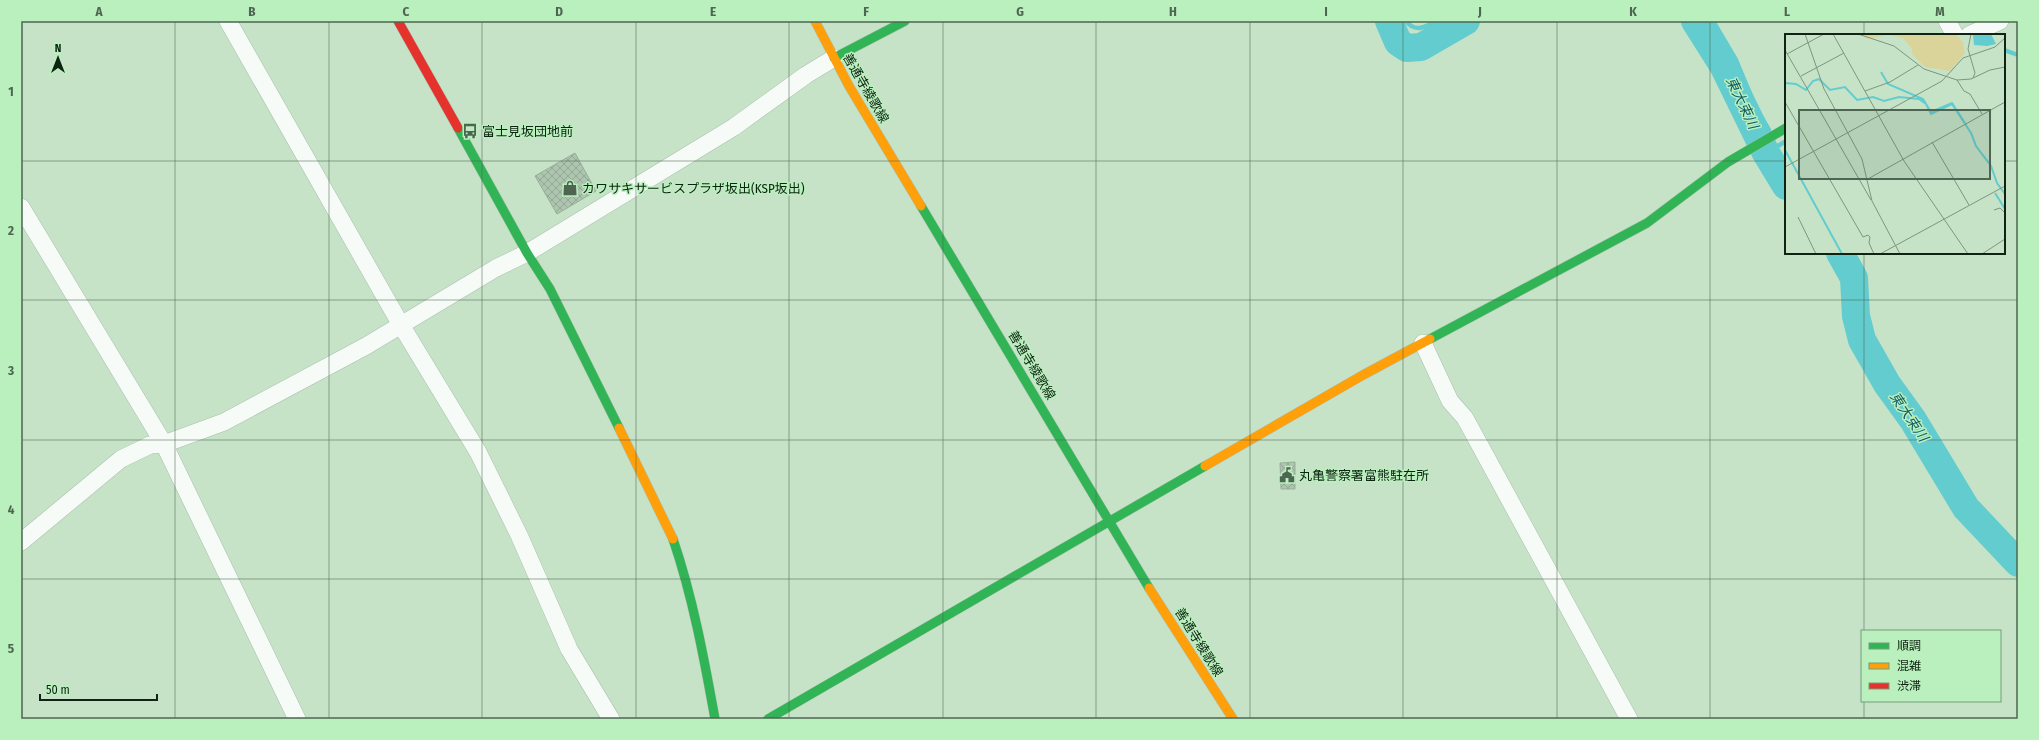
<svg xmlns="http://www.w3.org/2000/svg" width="2039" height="740" font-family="'Fira Sans Condensed','Noto Sans JP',sans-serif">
<defs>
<pattern id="building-cross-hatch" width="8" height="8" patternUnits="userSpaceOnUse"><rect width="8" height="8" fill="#adc4af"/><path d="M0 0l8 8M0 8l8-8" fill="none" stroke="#94a896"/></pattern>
</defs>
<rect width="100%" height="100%" fill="#c6e3c8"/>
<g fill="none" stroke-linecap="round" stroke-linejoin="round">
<g stroke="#62cccf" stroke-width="4.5">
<path d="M1406 21C1415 33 1426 27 1436 21"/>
<path d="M1713 21 1736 60 1756 108 1769 130"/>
<path d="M2004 50 2018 55"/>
<path d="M1766 153 1786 141"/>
</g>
<g stroke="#62cccf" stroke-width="28">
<path d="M1389 21 1398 42 1407 48 1421 47 1466 21"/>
<path d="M1695 21 1724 67 1766 153 1786 186"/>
<path d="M1840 253 1854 278 1856 316 1862 340 1887 384 1913 420 1966 508 2018 563"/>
</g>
</g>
<g fill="url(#building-cross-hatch)" stroke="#98af9a">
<path d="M575 153 596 191 557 214 535 176Z"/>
<path d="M1295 462V489H1281L1280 463Z"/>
</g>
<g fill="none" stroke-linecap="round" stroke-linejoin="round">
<g stroke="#a9c0ab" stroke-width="18">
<g id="street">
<path d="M228 21 401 325 478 452 519 535 569 649 611 719"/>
<path d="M1947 21 1955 35"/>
<path d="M1969 35 2000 21"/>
<path d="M21 207 164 444 297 719"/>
<path d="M1423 343 1450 401 1465 418 1629 719"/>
<path d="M21 542 121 459 150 445 164 444 224 422 366 346 496 268 527 253 734 127 806 75 834 58"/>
</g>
</g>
<g stroke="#a9c0ab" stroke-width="10">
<g id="fast">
<path d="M834 58 905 21"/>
<path d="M458 128 527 253 550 289 619 428"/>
<path d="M921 206 1149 588"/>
<path d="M1430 339 1647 223 1728 162 1786 128"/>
<path d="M673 539C693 598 704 658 715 719"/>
<path d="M768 719 1205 466"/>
</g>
</g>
<g stroke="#a9c0ab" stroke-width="10">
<g id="slow">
<path d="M815 21 849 86 921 206"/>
<path d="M619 428 673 539"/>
<path d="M1205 466 1363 375 1430 339"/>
<path d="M1149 588 1233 719"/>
</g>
</g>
<g stroke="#a9c0ab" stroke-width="10">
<path id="jam" d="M398 21 458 128"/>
</g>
<use href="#street" stroke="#f6fbf7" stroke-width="17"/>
<use href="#fast" stroke="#30b455" stroke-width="9"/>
<use href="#slow" stroke="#ff9f0a" stroke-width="9"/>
<use href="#jam" stroke="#e5322d" stroke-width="9"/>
</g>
<path fill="none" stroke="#4e6651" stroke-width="1" stroke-opacity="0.55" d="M175 21V719M329 21V719M482 21V719M636 21V719M789 21V719M943 21V719M1096 21V719M1250 21V719M1403 21V719M1557 21V719M1710 21V719M1864 21V35M21 161H1786M2004 161H2018M1864 253V631M21 300H2018M21 440H2018M21 579H2018M1864 701V719"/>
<defs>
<g id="bus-bare" transform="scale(1.2)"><path d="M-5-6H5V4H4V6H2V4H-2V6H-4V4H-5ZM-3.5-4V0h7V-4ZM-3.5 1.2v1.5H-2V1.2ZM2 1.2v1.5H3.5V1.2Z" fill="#4e6651" stroke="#baefbe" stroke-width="2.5" paint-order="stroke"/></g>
<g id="shop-bare" transform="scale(1.2)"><path d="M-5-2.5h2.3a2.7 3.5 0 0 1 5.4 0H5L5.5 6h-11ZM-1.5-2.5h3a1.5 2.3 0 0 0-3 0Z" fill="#4e6651" stroke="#baefbe" stroke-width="2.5" paint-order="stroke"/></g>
<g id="civic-bare" transform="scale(1.2)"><path d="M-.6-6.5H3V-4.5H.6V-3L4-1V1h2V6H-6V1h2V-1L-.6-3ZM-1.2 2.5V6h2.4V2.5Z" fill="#4e6651" stroke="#baefbe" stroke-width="2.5" paint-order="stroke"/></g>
</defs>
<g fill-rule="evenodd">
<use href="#bus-bare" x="470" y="131"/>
<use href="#shop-bare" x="570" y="188"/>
<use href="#civic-bare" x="1287" y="475"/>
</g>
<g text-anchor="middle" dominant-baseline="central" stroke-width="3" stroke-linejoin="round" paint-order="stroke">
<g font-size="13" fill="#0e2311" stroke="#baefbe">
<text transform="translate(866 88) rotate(60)">善通寺綾歌線</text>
<text transform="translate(1032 365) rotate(59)">善通寺綾歌線</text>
<text transform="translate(1199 642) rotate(58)">善通寺綾歌線</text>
</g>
<g font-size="13" fill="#0e2311" stroke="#baefbe" text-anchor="start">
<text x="482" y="131">富士見坂団地前</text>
<text x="582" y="188">カワサキサービスプラザ坂出(KSP坂出)</text>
<text x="1299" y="475">丸亀警察署富熊駐在所</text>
</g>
<g font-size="14" font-style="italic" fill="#0f5c65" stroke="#baefbe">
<text transform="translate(1742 103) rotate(64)">東大束川</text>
<text transform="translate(1909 417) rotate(56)">東大束川</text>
</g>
</g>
<g transform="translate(1785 34)">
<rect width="220" height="220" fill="#c6e3c8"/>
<path d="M75 0H171L178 8 180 19 165 37 140 33 127 20V15L118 4 103 1 83 5Z" fill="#dad49a"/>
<path d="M188 0H206L211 10 202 12 189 11Z" fill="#62cccf"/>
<path fill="none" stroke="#62cccf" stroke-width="2" d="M96 38 103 50 138 65 146 78 167 69 180 89M0 49 11 50 21 56 28 47 34 45 45 56 60 53 72 66 88 63 99 67 114 63 134 65 141 70 146 80 167 70 186 99 191 112 206 132 212 149 220 160M0 116 57 220M210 159 220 175"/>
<path fill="none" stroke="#7c967f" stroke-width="1" d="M20 0 39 55 77 125 87 167 115 220M48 0 119 127 183 220M73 0 109 12 139 35 172 46 186 45 205 36 220 33M186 0 183 15 190 39 188 44M0 16 86 166M2 20 39 0M16 42 59 19M172 46 179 57 185 60 197 80M80 57 105 48 133 31M0 68 78 203 83 201 85 203 84 209 89 220M147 108 184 171M0 133 157 47 178 24 210 13 220 4M81 146 220 68M209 176 215 174 220 179M13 183 31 220M95 220 220 152M197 220 220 205"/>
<path fill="#4e6651" fill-opacity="0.15" stroke="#4e6651" stroke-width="2" d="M14 76H205V145H14Z"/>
<rect width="220" height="220" fill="none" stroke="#0e2311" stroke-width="2"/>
</g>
<rect width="2039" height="740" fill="none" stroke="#baefbe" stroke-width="44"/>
<rect x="1861" y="630" width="140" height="72" fill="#baefbe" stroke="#759d79"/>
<rect x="1869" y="643" width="20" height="6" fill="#30b455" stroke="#759d79"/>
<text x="1897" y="650" font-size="12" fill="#0e2311">順調</text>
<rect x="1869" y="663" width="20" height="6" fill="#ff9f0a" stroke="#759d79"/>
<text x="1897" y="670" font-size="12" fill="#0e2311">混雑</text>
<rect x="1869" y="683" width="20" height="6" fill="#e5322d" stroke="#759d79"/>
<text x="1897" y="690" font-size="12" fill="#0e2311">渋滞</text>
<g transform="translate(58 58)" stroke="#baefbe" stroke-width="3" paint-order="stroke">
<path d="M0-3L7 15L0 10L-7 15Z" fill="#0e2311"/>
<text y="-6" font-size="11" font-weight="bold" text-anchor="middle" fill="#0e2311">N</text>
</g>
<path d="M40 694v6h117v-6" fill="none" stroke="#0e2311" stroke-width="2"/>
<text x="46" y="694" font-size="12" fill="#0e2311" stroke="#baefbe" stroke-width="3" paint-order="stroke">50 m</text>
<rect x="22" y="22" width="1995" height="696" fill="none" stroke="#4e6651" stroke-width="1.5"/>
<g font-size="13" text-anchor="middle" font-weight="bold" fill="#4e6651">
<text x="99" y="16">A</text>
<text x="252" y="16">B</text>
<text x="406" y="16">C</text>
<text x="559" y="16">D</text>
<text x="713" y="16">E</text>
<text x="866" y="16">F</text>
<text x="1020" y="16">G</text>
<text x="1173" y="16">H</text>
<text x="1326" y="16">I</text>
<text x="1480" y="16">J</text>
<text x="1633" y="16">K</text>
<text x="1787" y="16">L</text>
<text x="1940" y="16">M</text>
<text x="11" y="96">1</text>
<text x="11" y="235">2</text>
<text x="11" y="375">3</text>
<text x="11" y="514">4</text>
<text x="11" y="653">5</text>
</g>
</svg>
